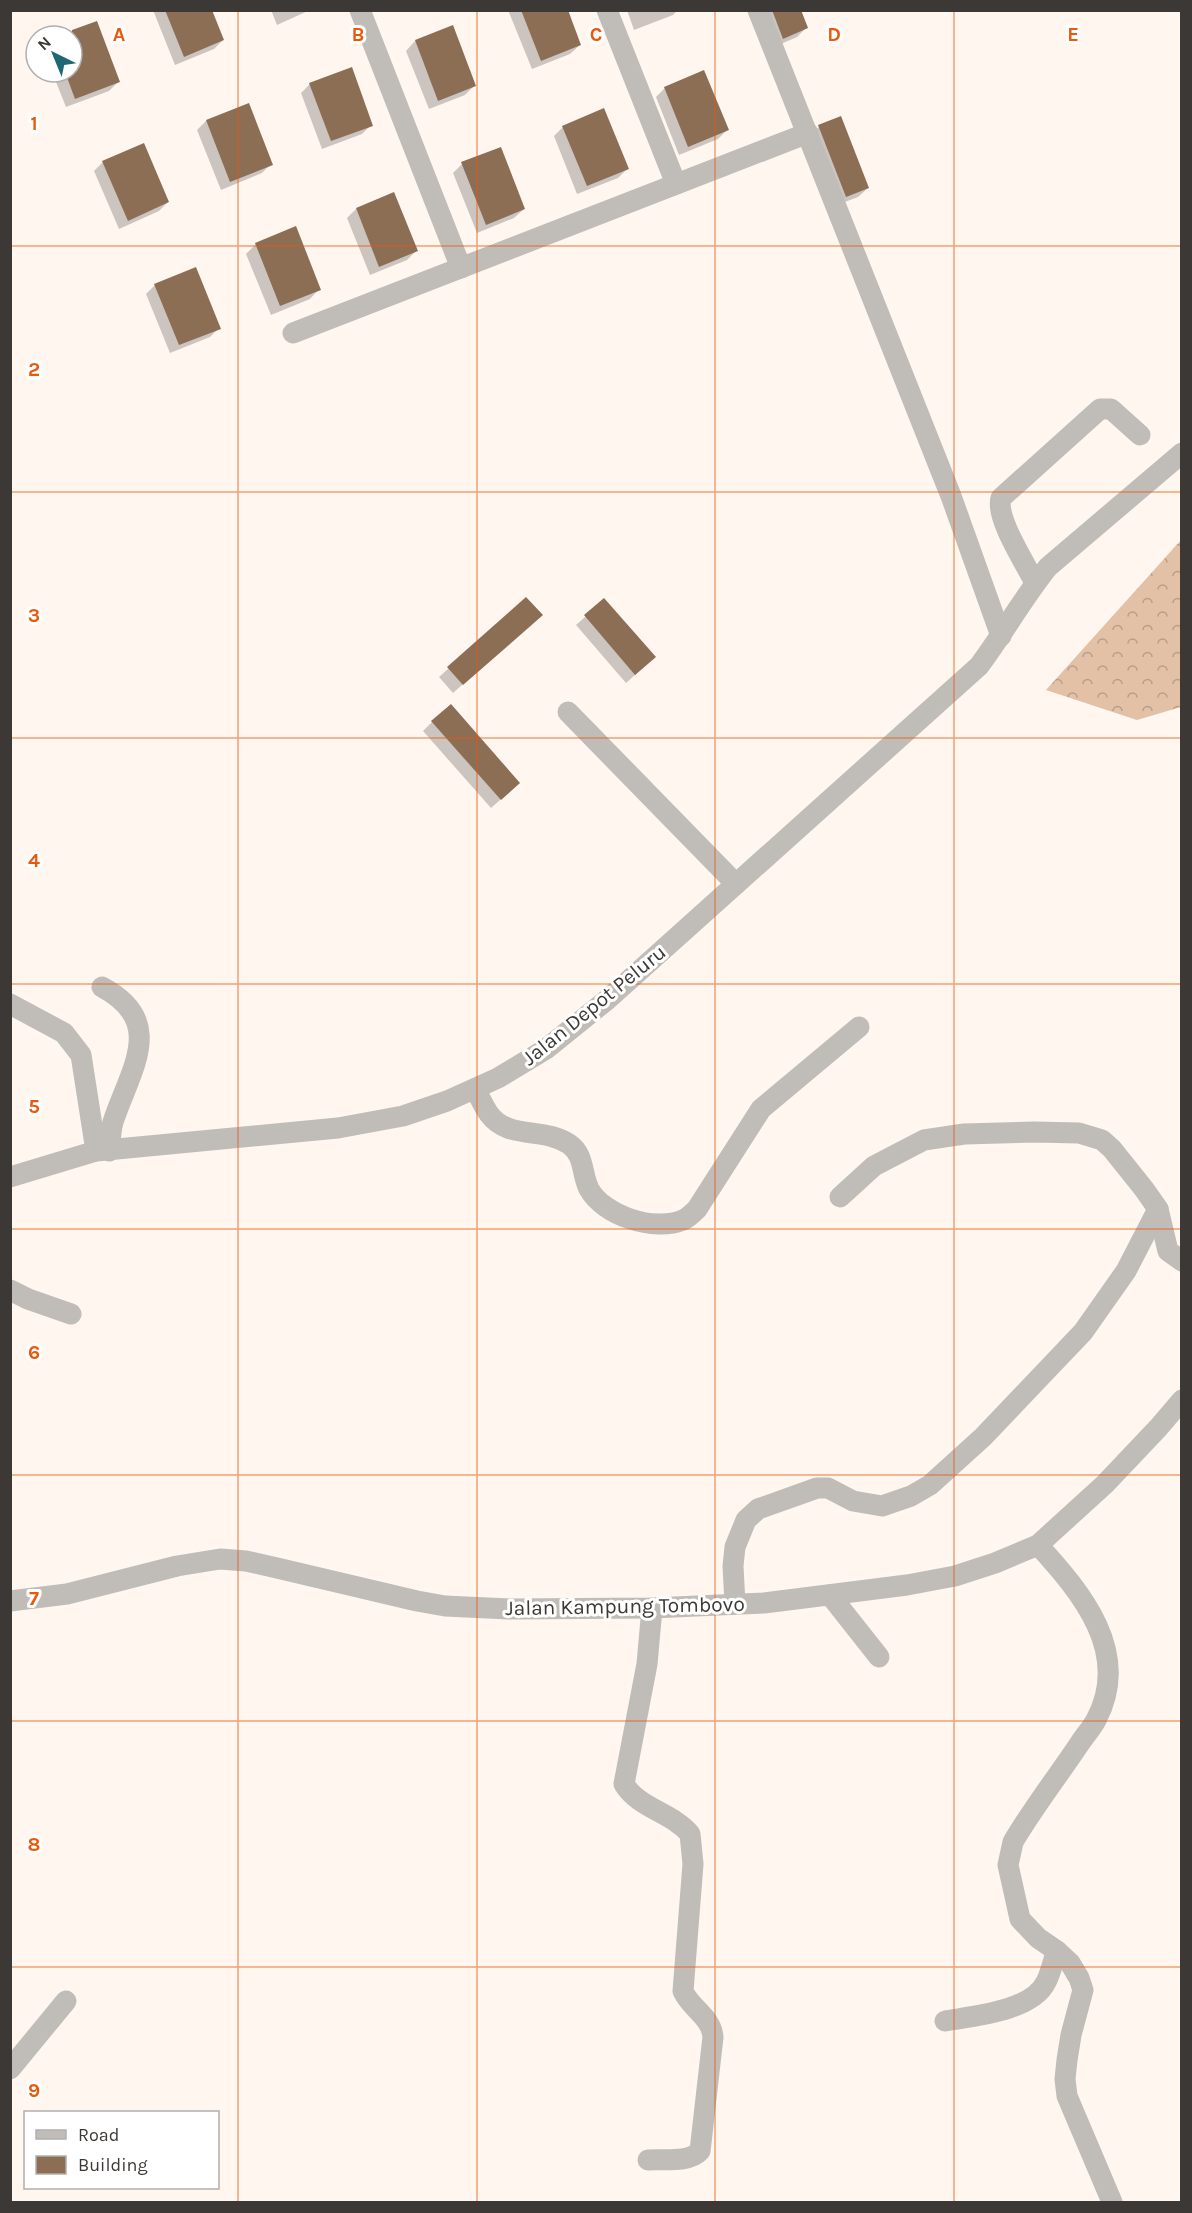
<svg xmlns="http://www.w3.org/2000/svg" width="1192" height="2213" font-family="Karla,sans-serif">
<defs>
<pattern id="forest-crowns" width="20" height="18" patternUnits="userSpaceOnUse" patternTransform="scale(1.5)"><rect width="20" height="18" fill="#e2c1a6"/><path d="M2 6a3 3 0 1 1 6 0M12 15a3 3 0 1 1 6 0" fill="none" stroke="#b89e88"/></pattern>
</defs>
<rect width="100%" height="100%" fill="#fef6ef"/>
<path fill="url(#forest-crowns)" d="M1181 540V707L1137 720 1046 690Z"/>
<g fill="#0003">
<path d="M153 10H211L223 40 214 49 175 65Z"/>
<path d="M271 10H310L277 25Z"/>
<path d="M508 10H566L580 45 570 54 532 69Z"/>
<path d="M627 10H678L673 15 634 30Z"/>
<path d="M759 10H799L806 28 797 37 774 47Z"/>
<path d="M96 23 118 82 109 91 66 107 52 72H72V36H61Z"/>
<path d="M452 27 474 86 465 95 429 109 406 51 415 41Z"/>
<path d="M310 84 371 125 362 134 322 149 301 93Z"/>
<path d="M665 88 727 130 718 139 679 155 656 97Z"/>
<path d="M248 105 271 164 262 173 221 190 197 130 206 121Z"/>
<path d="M840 118 868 188 858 197 837 205 809 136 819 127Z"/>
<path d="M563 127 627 169 618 178 577 194 554 136Z"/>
<path d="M103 162 168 202 159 211 119 229 94 171Z"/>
<path d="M462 164 524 209 514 218 477 233 453 173Z"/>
<path d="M356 209 416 251 407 260 370 275 347 218Z"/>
<path d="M256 244 319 289 310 299 271 315 246 254Z"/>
<path d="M155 285 219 328 210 337 170 353 146 294Z"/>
<path d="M526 599 531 624 453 693 439 677Z"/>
<path d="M604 600 645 666 626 683 576 625Z"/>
<path d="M432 722 509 792 491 808 423 731Z"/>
</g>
<g fill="#8c6e55">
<path d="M165 10H212L224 40 184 57Z"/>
<path d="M521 10H568L581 45 541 61Z"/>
<path d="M772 10H801L808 28 783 39Z"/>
<path d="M97 21 120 82 75 99 65 72H72V30Z"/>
<path d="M453 25 476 86 438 101 415 40Z"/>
<path d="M352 67 373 126 331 141 309 83Z"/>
<path d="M704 70 729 130 688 147 664 87Z"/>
<path d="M249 103 273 165 230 182 206 120Z"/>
<path d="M604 108 629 169 587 186 562 126Z"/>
<path d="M841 116 869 188 846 197 818 125Z"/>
<path d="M144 143 169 202 128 221 102 161Z"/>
<path d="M501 147 525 209 486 225 461 162Z"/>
<path d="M394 192 418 251 379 267 356 208Z"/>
<path d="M296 226 321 290 280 306 255 243Z"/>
<path d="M196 267 221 329 179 345 154 284Z"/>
<path d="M526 597 543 615 463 685 447 667Z"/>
<path d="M604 598 656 657 635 675 584 615Z"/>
<path d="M451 704 520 783 501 800 431 721Z"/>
</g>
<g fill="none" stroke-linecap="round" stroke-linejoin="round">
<g stroke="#c0bcb8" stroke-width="21">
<path d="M360 10 461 268"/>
<path d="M607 10 676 184"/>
<path d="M758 10 951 496 1001 636"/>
<path d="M293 333 808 133"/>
<path d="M1035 583C1026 564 995 518 1001 498L1100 409H1111L1140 435"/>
<path d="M568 712 736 884"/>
<path d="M102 987C166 1021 132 1067 114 1119 110 1129 111 1140 109 1151"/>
<path d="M10 1004 64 1033 81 1055 96 1151"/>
<path d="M476 1090C480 1098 484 1107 489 1114 508 1140 544 1127 569 1144 585 1155 581 1173 589 1189 604 1216 654 1232 683 1220 688 1218 693 1213 697 1209L761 1109 859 1027"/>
<path d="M10 1177 96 1151 338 1128 403 1116 447 1101 498 1078 546 1049 608 999 979 666C1003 634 1023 598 1048 567L1182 453"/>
<path d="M840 1197 874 1166 924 1140 964 1134 1034 1132 1079 1133 1102 1140 1112 1149 1144 1189 1158 1209 1168 1251 1182 1261"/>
<path d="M10 1290 28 1299 71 1314"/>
<path d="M1038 1545C1082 1593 1132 1653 1096 1720 1092 1728 1085 1735 1080 1743 1058 1776 1033 1808 1013 1842L1008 1865 1020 1919 1038 1938 1057 1951 1070 1963 1079 1978 1083 1990 1071 2035 1067 2060 1065 2079 1067 2096 1112 2202"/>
<path d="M830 1595 879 1657"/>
<path d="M10 1601 67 1594 177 1566 220 1559 246 1561 277 1568 417 1601 445 1606 509 1609 652 1608 764 1603 907 1585 955 1576 995 1563 1038 1545 1105 1484 1159 1427 1182 1400"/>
<path d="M735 1604 733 1566 735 1547 746 1520 758 1509 817 1488H828L853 1501 882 1506 911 1496 930 1485 983 1437 1083 1332 1126 1271 1158 1209"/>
<path d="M945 2021C974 2016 1032 2011 1046 1982 1051 1973 1053 1960 1057 1951"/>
<path d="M10 2069 66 2001"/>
<path d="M648 2160C664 2159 689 2163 700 2151L713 2037C711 2016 691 2009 683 1991L693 1864 690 1834C673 1813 638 1808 624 1784L647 1664 652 1608"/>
</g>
</g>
<path fill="none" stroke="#e8590c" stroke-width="1.5" stroke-opacity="0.55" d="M238 10V2202M477 10V2202M715 10V2202M954 10V2202M10 246H1182M10 492H1182M10 738H1182M10 984H1182M10 1229H1182M10 1475H1182M10 1721H1182M10 1967H1182"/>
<g text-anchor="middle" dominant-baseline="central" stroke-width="6" stroke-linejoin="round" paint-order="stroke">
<g font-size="21" fill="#3c3835" stroke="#fff">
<text transform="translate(594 1005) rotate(-39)">Jalan Depot Peluru</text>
<text transform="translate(625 1606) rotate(-1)">Jalan Kampung Tombovo</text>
</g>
</g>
<g font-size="20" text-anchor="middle" font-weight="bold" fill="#e8590c" stroke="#fff" stroke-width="6" stroke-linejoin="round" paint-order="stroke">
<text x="119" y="41">A</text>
<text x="358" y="41">B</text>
<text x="596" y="41">C</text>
<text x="834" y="41">D</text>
<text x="1073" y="41">E</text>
<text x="34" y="130">1</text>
<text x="34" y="376">2</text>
<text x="34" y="622">3</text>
<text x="34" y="867">4</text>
<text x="34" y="1113">5</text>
<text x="34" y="1359">6</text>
<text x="34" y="1605">7</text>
<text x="34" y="1851">8</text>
<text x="34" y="2097">9</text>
</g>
<rect width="1192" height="2213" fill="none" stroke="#3c3835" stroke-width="24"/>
<rect x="24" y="2111" width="195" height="78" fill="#ffffff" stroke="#b1afae" stroke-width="1.5"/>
<rect x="36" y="2130" width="30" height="9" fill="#c0bcb8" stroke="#b1afae" stroke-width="1.5"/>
<text x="78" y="2141" font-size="18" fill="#3c3835">Road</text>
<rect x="36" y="2156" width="30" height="18" fill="#8c6e55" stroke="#b1afae" stroke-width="1.5"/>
<text x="78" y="2171" font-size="18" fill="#3c3835">Building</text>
<g transform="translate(54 54) rotate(317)"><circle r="28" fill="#ffffff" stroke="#b1afae" stroke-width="1.5"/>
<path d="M0-4.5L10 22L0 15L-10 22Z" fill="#1e6873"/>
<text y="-9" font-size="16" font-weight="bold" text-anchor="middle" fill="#3c3835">N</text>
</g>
</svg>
